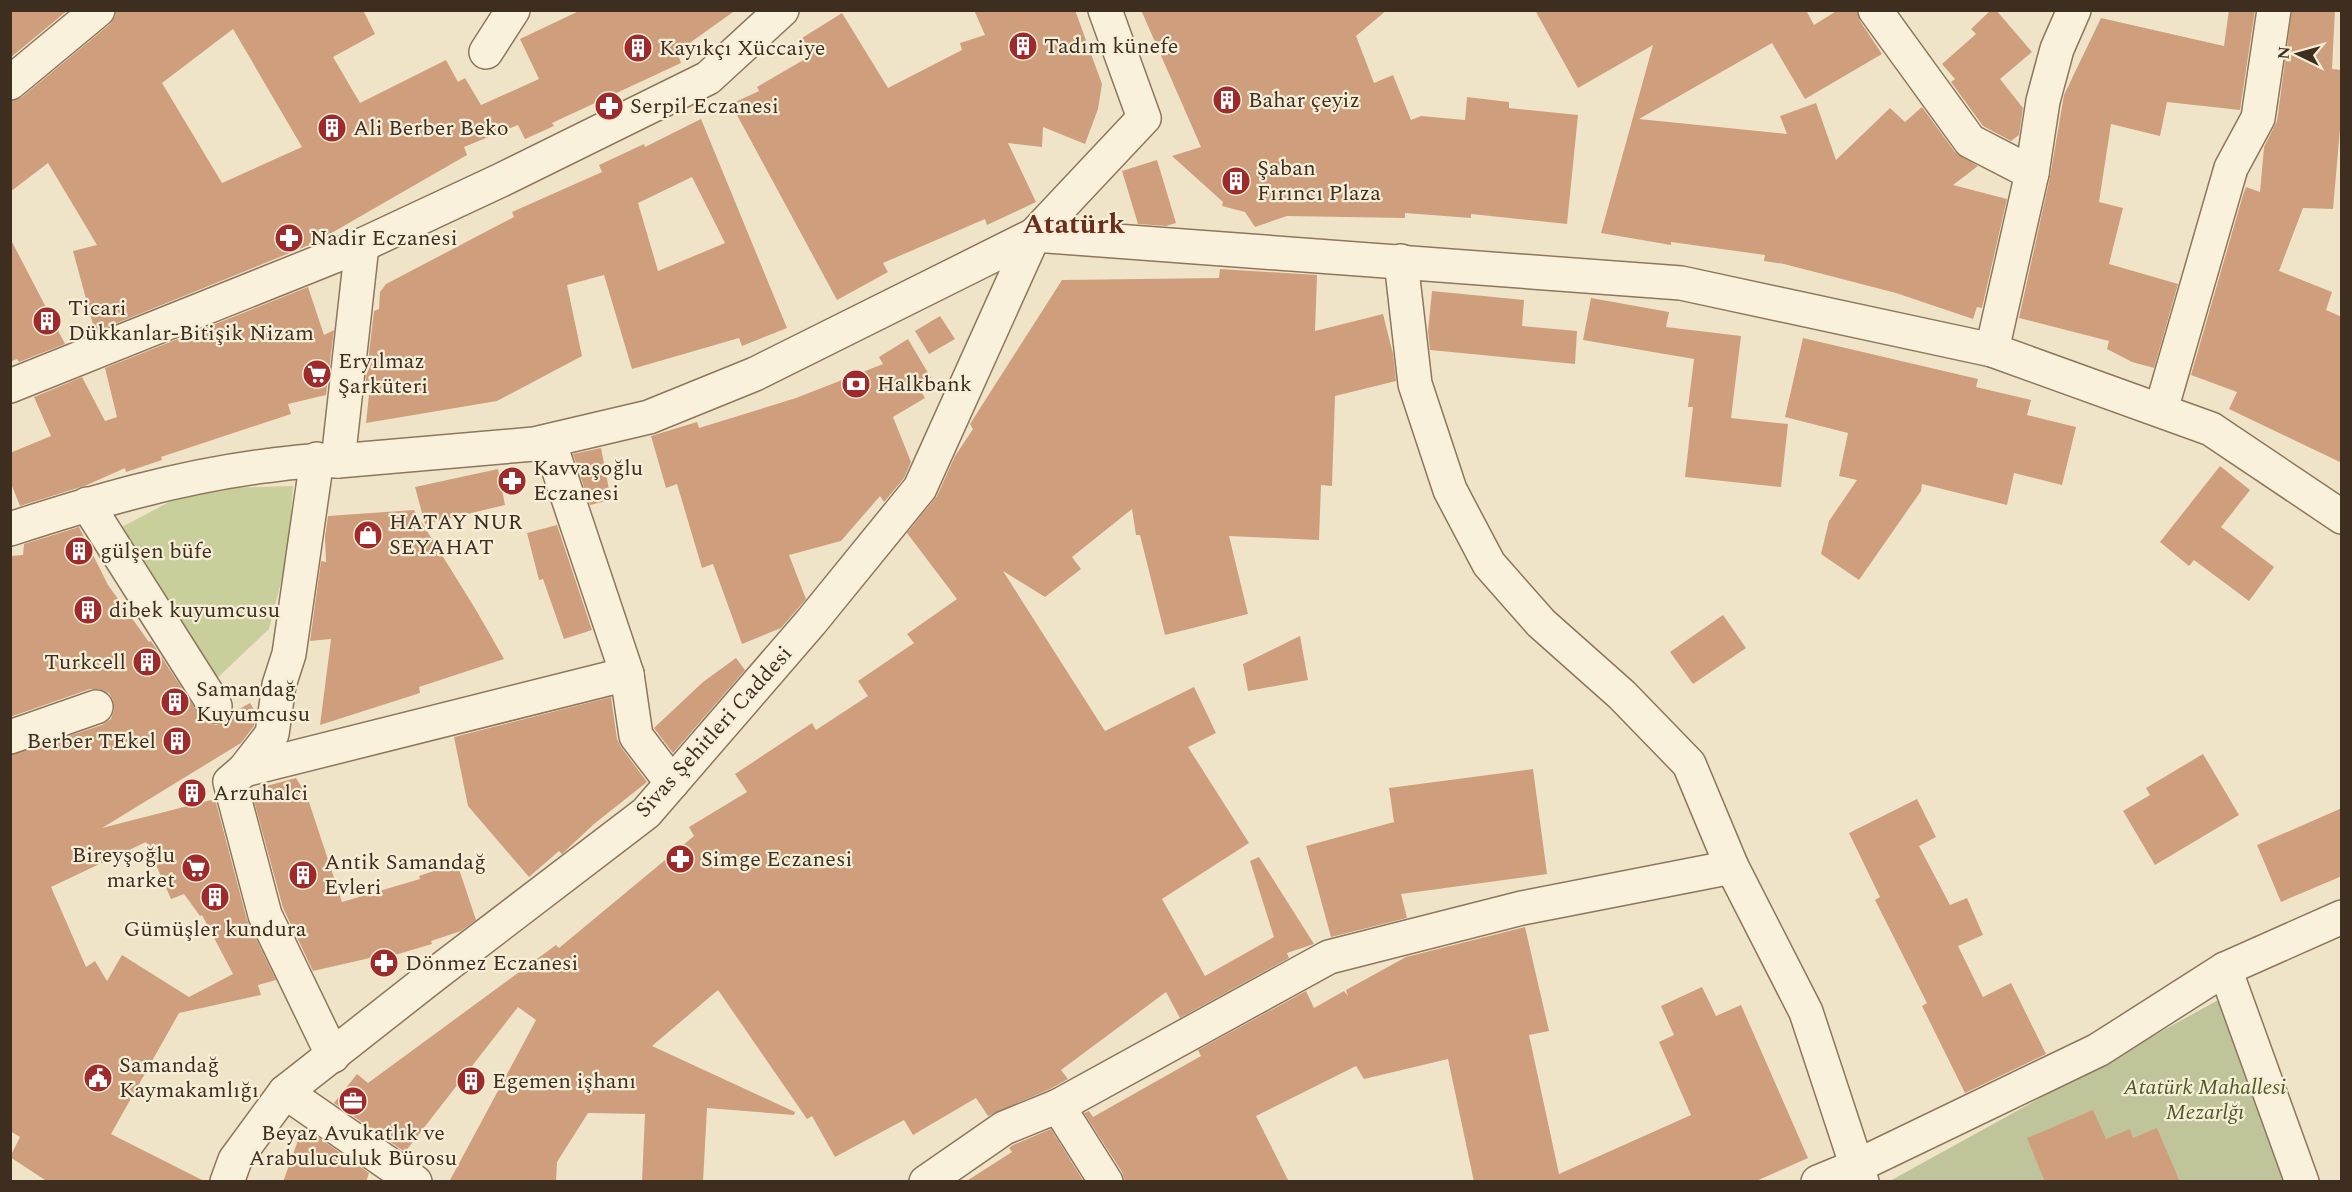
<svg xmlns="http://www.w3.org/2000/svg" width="2352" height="1192" font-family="Spectral,serif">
<rect width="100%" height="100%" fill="#f0e4c8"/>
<path fill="#c9cf9b" d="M293 486 288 555 269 629 212 683 118 529 169 502 220 488Z"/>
<path fill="#bfc49a" d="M2249 983 2318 1181 1888 1182Z"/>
<g fill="#cf9f7d" fill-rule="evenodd">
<path d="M10 10H68L10 58Z"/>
<path d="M116 10H363L375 34 333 57 360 103 446 60 458 82 465 78 481 105 539 79 520 39 581 10H736L677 52 681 63 552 123 554 126 525 139 518 125 464 147 467 155 328 235 329 237 95 332 73 251 97 245 48 163 10 192V101L22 97 110 24 115 17ZM233 29 302 147 222 183 162 83Z"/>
<path d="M974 10H1075L1102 84 1098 109 1085 144 1043 127 1042 147 1008 143 1036 202 987 225 985 219 883 263 888 272 837 300 731 104 759 91 757 87 812 55 802 38 842 13 888 88 962 50 960 43 985 35Z"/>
<path d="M1141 10H1387L1356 36 1374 83 1393 75 1411 120 1421 116 1465 120 1467 97 1509 102V108L1578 115 1567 224 1471 214V218L1405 213V218L1287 216 1255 227 1245 212 1222 206 1223 202 1172 156 1201 147Z"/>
<path d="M1535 10H1806L1814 25 1838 10H1857L1860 21 1882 54 1805 99 1772 43 1639 119 1787 134 1780 116 1816 103 1836 160 1890 108 1905 122 1922 107 1955 152 1978 166 1953 185 2007 199 1982 308 1977 307 1973 319 1896 293 1784 264 1764 261 1765 255 1671 242V245L1601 233 1653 45 1578 88Z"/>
<path d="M1991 10H1996L2032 52 2000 79 2023 108 2019 135 2011 141 1983 126 1951 82 1955 79 1942 64 1976 34 1971 29Z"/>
<path d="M2229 10H2255L2240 110 2167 102 2160 136 2111 124 2099 202 2123 208 2109 264 2178 284 2154 368 2132 362 2107 349 2109 341 2019 318 2050 177 2064 95 2101 18 2224 46Z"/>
<path d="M2292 10H2335L2332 69 2342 70V107L2333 209 2303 208 2279 271 2332 292 2326 310 2342 317V463L2229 409 2237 392 2191 375 2243 195 2246 187 2260 192 2264 147 2277 121Z"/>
<path d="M701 119 787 328 742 346 739 338 632 369 604 275 567 285 582 356 497 401 366 423 370 385 365 387 374 311 379 309 380 292 386 284 514 217 512 212 602 172 599 165 644 144 645 147ZM692 177 725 243 658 271 638 203Z"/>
<path d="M1157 160 1176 223 1166 226 1138 224 1122 171Z"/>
<path d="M10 238 65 344 19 362 17 359 10 362Z"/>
<path d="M1220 269 1317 275 1315 331 1383 314 1393 354 1396 381 1335 396 1332 486 1321 485 1319 540 1229 536 1248 614 1165 635 1140 535H1136L1132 509 1072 557 1081 569 1045 597 1003 571 1105 731 1194 687 1216 733 1188 747 1249 843 1162 899 1205 976 1274 937 1250 861 1259 857 1314 944 1287 953 1289 958 1180 1018 1166 992 1061 1070 1068 1079 1050 1089 988 1116 976 1098 913 1135 904 1120 835 1157 812 1116 807 1119 718 990 652 1046 795 1112 794 1115 707 1108 703 1182H642L645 1114 588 1113 557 1162 556 1182H449L536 1020 518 1007 405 1152 334 1103 357 1074 368 1083 556 945 559 948 694 836 689 827 747 792 735 774 812 723 816 730 868 696 858 681 914 643 907 634 957 599 907 533 937 496 955 456 973 429 970 424 1062 280 1219 278Z"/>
<path d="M308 287 324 335 334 330 326 395 288 404 291 414 161 457 162 460 126 472 125 468 87 485 20 506 10 481V453L51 436 34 397 82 377 105 421 117 417 105 368Z"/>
<path d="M1432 291 1524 300 1522 326 1577 331 1575 364 1430 350 1428 331Z"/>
<path d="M1591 298 1669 312 1666 327 1741 336 1731 418 1788 424 1781 487 1685 477 1693 407H1688L1694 359 1583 340Z"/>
<path d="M940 316 955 339 929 354 915 331Z"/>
<path d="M1803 338 1978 379 1976 387 2031 400 2027 415 2076 427 2062 485 2014 473 2007 505 1922 484 1921 491 1859 580 1821 554 1829 521 1857 480 1839 476 1848 433 1785 417Z"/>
<path d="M908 339 931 378 918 386 925 398 893 417 911 462 904 478 884 502 880 496 841 541 789 555 806 599 781 628 742 644 713 564 702 568 677 484 666 488 651 436 697 422 699 428 796 398 883 364 879 357Z"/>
<path d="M601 448 611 500 590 505 573 454Z"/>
<path d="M2220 466 2250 490 2221 527 2274 567 2249 601 2194 560 2189 566 2160 542Z"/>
<path d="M498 469 505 505 425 524 415 487Z"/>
<path d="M414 510 476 610 504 659 419 687 420 693 320 725 331 639 310 641 321 561 326 562 325 537 328 516Z"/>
<path d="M557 525 592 630 564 639 543 579 539 580 527 533Z"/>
<path d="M79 527 108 585 149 642 151 641 200 716 207 723 216 725 225 721 232 713 250 703 256 713 254 726 241 743 102 828 215 799 247 920 276 980 258 985 261 995 179 1013 111 1134 206 1182H48L10 1157 20 1137 10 1131V755L102 725 111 719 114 710 113 700 109 693 99 689H90L10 717V556L23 555 24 544ZM146 842 171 899 184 894 200 916 202 915 233 974 189 997 122 955 107 981 95 961 86 967 51 887Z"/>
<path d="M1723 615 1746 648 1693 684 1670 652Z"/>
<path d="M1300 636 1308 680 1248 691 1243 664Z"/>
<path d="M736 658 745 670 673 753 654 728 703 682Z"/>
<path d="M611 697 617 739 621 747 647 782 594 824 562 854 559 851 529 877 468 806 454 737Z"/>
<path d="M2203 754 2239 815 2155 865 2123 811 2150 795 2146 788Z"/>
<path d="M1533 769 1547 874 1401 894 1407 918 1331 937 1306 846 1394 822 1389 788Z"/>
<path d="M296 778 307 796 342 902 420 879 419 876 457 863 476 920 461 931 431 941 432 944 371 962 370 958 313 971 283 908 251 790Z"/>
<path d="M1917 799 1936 837 1919 846 1950 905 1967 898 1983 935 1958 946 1983 997 2011 983 2046 1054 1965 1093 1922 1006 1927 1003 1875 900 1880 897 1849 833Z"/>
<path d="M2342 808V876L2281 902 2257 845Z"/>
<path d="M1525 927 1549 1031 1529 1035 1559 1174 1691 1115 1659 1042 1674 1035 1661 1006 1702 987 1716 1016 1741 1005 1808 1158 1754 1182H1474L1448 1059 1364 1079 1356 1066 1256 1116 1289 1182H1125L1122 1172 1084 1113 1089 1111 1093 1117 1201 1056 1198 1050 1306 991 1314 1008 1344 991 1348 996 1346 990 1406 957Z"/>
<path d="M2093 1110 2106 1139 2130 1129 2133 1138 2157 1128 2180 1182H2045L2027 1138Z"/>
<path d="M1051 1129 1084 1182H965L1012 1152 1009 1148 1013 1145Z"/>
<path d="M301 1132 310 1135 312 1133 369 1173 366 1182H283Z"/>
</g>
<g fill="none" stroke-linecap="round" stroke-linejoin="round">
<g stroke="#8d765c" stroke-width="36">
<g id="minor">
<path d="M1875 10 1970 141 2032 173 1992 350"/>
<path d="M486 52 513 10"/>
<path d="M10 83 98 10"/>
<path d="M2032 173 2043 101 2057 49 2074 10"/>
<path d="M1401 261 1415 384 1450 490 1489 564 1541 623 1622 695 1689 764 1732 867 1806 1012 1862 1182"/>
<path d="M10 386 362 245 499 181 708 78 782 10"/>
<path d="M2161 410 2231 168 2258 118 2274 10"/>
<path d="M549 441 627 674 636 736 672 783"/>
<path d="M317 459 289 654 279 685 272 734 244 770 230 782 265 915 333 1056"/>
<path d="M338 461 362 245"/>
<path d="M87 504 215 706"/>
<path d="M10 529C93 502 178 477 265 466 290 463 313 459 338 461L534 444 649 417 755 374 1034 235 1681 283 1992 350 2211 429 2342 517"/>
<path d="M10 737 96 707"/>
<path d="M244 770 627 674"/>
<path d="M2225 969 2302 1182"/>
<path d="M285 1092 415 1182"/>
<path d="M1058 1106 1106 1182"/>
<path d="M227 1182 235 1160 285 1092 434 975 646 813 811 622 920 488 1034 235 1144 118 1105 10"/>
<path d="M926 1182 1004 1128 1058 1106 1329 957 1522 908 1732 867"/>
<path d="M1818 1182 1857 1166 2098 1050 2225 969 2342 917"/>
</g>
</g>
<use href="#minor" stroke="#faf1dc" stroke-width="33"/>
</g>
<defs>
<g id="building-disc" transform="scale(1.5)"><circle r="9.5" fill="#9e2a2b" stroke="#f7eed8"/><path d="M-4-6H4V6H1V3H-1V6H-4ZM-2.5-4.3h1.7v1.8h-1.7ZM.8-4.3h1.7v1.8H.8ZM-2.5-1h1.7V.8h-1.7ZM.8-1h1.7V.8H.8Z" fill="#fff"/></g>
<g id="pharmacy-disc" transform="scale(1.5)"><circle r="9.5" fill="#9e2a2b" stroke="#f7eed8"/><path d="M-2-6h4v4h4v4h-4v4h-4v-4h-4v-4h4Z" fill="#fff"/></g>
<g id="supermarket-disc" transform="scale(1.5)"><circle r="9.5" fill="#9e2a2b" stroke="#f7eed8"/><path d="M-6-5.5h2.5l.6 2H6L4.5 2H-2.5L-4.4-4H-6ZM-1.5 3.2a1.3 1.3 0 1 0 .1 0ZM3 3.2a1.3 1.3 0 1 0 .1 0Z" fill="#fff"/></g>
<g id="bank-disc" transform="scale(1.5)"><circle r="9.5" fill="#9e2a2b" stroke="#f7eed8"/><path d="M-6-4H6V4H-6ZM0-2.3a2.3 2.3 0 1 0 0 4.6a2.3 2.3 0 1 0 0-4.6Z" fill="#fff"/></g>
<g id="shop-disc" transform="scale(1.5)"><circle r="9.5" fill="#9e2a2b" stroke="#f7eed8"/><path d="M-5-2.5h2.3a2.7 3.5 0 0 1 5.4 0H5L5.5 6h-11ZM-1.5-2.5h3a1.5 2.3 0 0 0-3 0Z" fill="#fff"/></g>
<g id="civic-disc" transform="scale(1.5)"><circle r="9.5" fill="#9e2a2b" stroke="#f7eed8"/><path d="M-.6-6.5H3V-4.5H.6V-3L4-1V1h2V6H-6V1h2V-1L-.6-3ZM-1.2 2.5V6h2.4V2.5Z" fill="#fff"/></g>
<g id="office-disc" transform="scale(1.5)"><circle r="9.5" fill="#9e2a2b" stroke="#f7eed8"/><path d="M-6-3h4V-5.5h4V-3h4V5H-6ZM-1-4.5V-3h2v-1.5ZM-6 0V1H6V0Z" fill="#fff"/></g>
</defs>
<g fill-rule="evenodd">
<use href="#building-disc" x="1023" y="46"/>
<use href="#building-disc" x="638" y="48"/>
<use href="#building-disc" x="1227" y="100"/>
<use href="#pharmacy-disc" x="609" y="106"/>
<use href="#building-disc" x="332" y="128"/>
<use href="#building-disc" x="1236" y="181"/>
<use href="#pharmacy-disc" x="289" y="238"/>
<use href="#building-disc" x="47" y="321"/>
<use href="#supermarket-disc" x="317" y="374"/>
<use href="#bank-disc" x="856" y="384"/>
<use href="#pharmacy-disc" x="512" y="481"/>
<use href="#shop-disc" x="368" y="535"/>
<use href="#building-disc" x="79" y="551"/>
<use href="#building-disc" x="88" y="610"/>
<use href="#building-disc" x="147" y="662"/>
<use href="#building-disc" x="175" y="702"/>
<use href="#building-disc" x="177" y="741"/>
<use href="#building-disc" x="192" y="793"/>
<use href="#pharmacy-disc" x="680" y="859"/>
<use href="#supermarket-disc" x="196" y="868"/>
<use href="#building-disc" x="303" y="875"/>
<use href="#building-disc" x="215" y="897"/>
<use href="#pharmacy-disc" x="384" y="963"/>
<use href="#civic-disc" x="98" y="1078"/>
<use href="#building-disc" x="471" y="1081"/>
<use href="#office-disc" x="353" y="1101"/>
</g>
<g text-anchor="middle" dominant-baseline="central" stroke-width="4.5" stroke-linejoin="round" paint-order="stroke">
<g font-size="22" fill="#3d2e20" stroke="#f7eed8" text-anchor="start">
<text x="1044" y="46">Tadım künefe</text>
<text x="659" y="48">Kayıkçı Xüccaiye</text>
<text x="1248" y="100">Bahar çeyiz</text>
<text x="630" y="106">Serpil Eczanesi</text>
<text x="353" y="128">Ali Berber Beko</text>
<text x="1257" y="168">Şaban<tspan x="1257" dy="25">Fırıncı Plaza</tspan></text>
<text x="310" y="238">Nadir Eczanesi</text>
<text x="68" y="308">Ticari<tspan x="68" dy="25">Dükkanlar-Bitişik Nizam</tspan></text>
<text x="338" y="361">Eryılmaz<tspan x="338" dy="25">Şarküteri</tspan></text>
<text x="877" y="384">Halkbank</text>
<text x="533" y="468">Kavvaşoğlu<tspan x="533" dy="25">Eczanesi</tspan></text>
<text x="389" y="522">HATAY NUR<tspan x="389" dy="25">SEYAHAT</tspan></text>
<text x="100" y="551">gülşen büfe</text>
<text x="109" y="610">dibek kuyumcusu</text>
<text x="126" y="662" text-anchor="end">Turkcell</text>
<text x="196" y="689">Samandağ<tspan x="196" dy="25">Kuyumcusu</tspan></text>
<text x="156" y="741" text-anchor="end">Berber TEkel</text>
<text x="213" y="793">Arzuhalci</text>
<text x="175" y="855" text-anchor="end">Bireyşoğlu<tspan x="175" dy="25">market</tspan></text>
<text x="701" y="859">Simge Eczanesi</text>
<text x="324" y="862">Antik Samandağ<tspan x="324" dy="25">Evleri</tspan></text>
<text x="215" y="929" text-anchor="middle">Gümüşler kundura</text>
<text x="405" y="963">Dönmez Eczanesi</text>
<text x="119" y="1065">Samandağ<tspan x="119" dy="25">Kaymakamlığı</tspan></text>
<text x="492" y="1081">Egemen işhanı</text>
<text x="353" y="1133" text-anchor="middle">Beyaz Avukatlık ve<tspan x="353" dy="25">Arabuluculuk Bürosu</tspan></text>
</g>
<g font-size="22" fill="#3d2e20" stroke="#f7eed8">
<text transform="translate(714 732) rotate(-48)">Sivas Şehitleri Caddesi</text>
</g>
<g font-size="22" font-style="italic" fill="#4d5a26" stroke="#f7eed8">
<text x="2205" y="1087">Atatürk Mahallesi<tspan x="2205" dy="25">Mezarlğı</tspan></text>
</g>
<g font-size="28" font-weight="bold" fill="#6b2e1e" stroke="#f7eed8">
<text x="1074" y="224">Atatürk</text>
</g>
</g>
<rect width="2352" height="1192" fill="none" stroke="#3d2e20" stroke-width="24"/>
<g transform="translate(2298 54) rotate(275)" stroke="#f7eed8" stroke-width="4.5" paint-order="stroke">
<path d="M0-4.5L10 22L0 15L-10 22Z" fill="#3d2e20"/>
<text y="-9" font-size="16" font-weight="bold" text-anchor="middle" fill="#3d2e20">N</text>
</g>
</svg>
